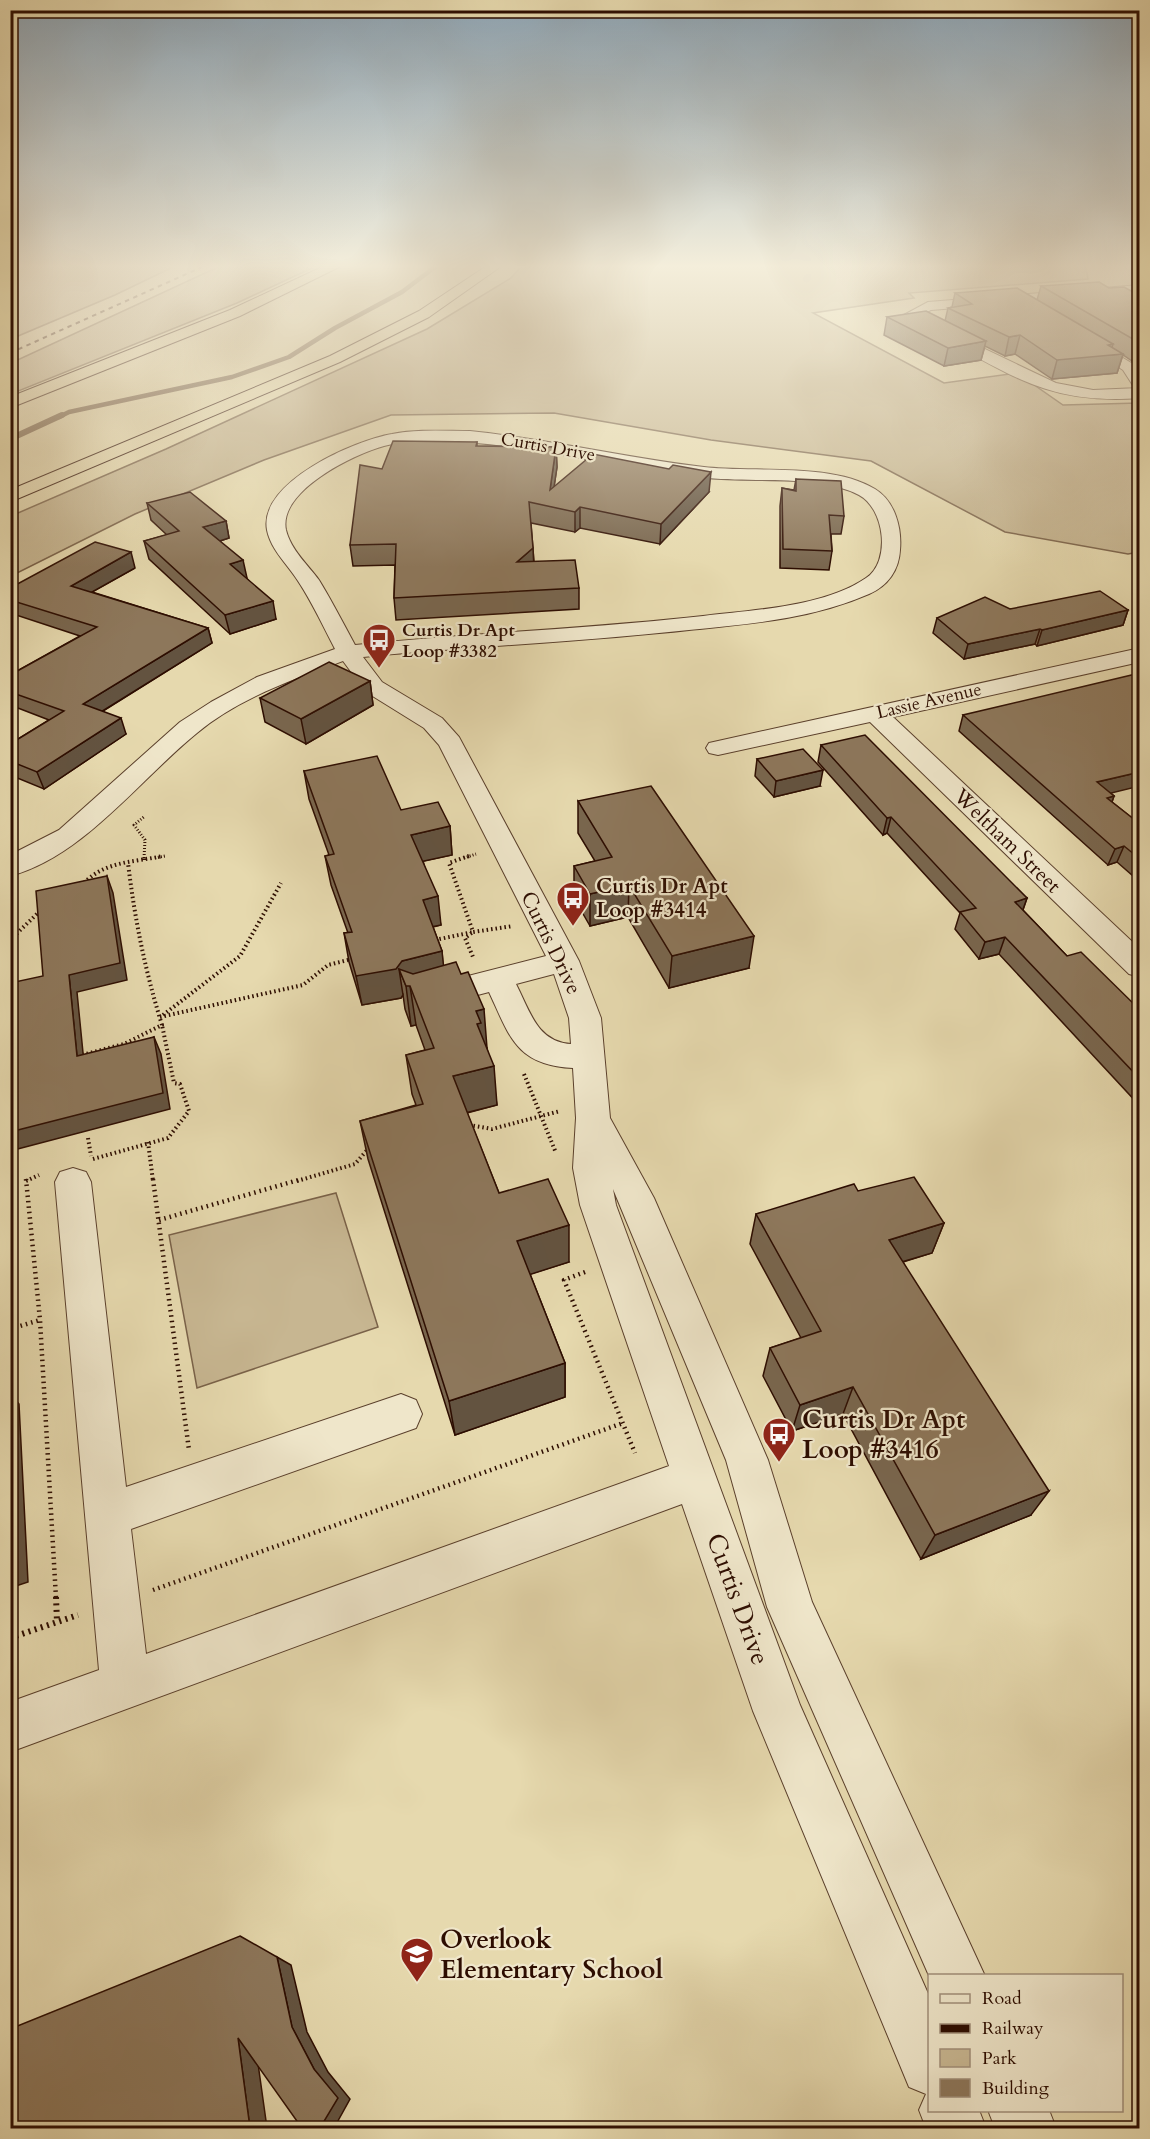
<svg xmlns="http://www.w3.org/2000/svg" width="1150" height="2139" font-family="Cardo,serif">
<rect width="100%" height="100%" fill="#e6d9ae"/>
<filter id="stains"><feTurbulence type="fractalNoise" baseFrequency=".00333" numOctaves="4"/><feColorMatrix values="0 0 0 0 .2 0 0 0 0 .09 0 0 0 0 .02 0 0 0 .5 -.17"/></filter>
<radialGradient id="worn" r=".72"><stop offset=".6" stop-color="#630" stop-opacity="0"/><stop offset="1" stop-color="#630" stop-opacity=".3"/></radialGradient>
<g fill="#c7b691" stroke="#7a6249" stroke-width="1.5">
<path d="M11 267H173L115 295 11 339Z"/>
<path d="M218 267H314L237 303 11 394V363Z"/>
<path d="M521 267H1086L1088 279 909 293 914 298 813 313 944 383 1017 373 1063 405 1139 403V552L1128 554 1005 532 871 461 711 440 554 413 391 415 264 460 135 514 11 576V516L166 449 427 329 511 278Z"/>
<path d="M336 1193 378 1327 197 1388 169 1235Z"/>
</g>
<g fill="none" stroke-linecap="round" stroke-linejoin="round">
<path stroke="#765e45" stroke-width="4.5" d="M59 417 69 412 232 377 289 357 335 328 402 292 435 267"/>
<path stroke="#765e45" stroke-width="6" d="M10 439 62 415"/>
<g stroke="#5b402c" stroke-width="2">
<g id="minor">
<path d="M1140 285V293L931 310 909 320 902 316 928 302Z"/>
<path d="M943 329 1056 383 1093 390 1139 388 1134 387 1123 370 1076 340 1083 336 1088 337 1133 364 1140 372V398C1050 405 1013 376 938 336L936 333 938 330Z"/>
<path d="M470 431C549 439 626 458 704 467 755 473 831 462 875 489 895 501 902 528 900 550 899 570 888 586 869 594 812 619 749 624 689 630 581 642 472 646 363 657L382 682 442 718 459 737 579 961 601 1018 610 1118 654 1198 768 1460 812 1602 985 1976H930V1978L767 1607 726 1460 613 1189 616 1205 800 1705 930 1998V2110H979L986 2128H926L919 2110 926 2094 909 2087 753 1711 682 1504 10 1752V1702L99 1670 55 1182 60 1172 73 1168 86 1172 91 1182 126 1487 401 1394 416 1400 422 1414 416 1428 131 1529 146 1654 669 1466 580 1205 573 1168 576 1118 573 1068C516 1065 510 1037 489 992L432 1007 421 1004 416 996 421 988 546 956 439 745 424 728 366 692 343 661C292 680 239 698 197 733 140 779 83 857 10 876V855L59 830 180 722 211 702 257 677 335 649C323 626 312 602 298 581 288 565 271 550 267 530 258 482 356 440 392 434 418 429 444 431 470 431ZM426 441C522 440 613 469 708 478 753 483 819 474 859 495 885 509 891 562 866 578 824 607 752 610 703 616 587 629 471 633 355 645 343 623 332 601 319 580 308 565 291 550 286 530 278 491 354 454 384 446 398 442 412 442 426 441ZM554 974 569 1018 571 1044C537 1042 530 1011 516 984Z"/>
<path d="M1140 648V662L893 717 1140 949V977L1129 974 870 722 718 755 709 753 706 748 709 743 718 741Z"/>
<path d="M988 2110H1049L1056 2128H995Z"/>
</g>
</g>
<g stroke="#2d0d01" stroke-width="2">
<g id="highway">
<path d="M322 267H339L240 316 10 408V397L230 310Z"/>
<path d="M485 267H500L429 317 340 362 10 502V490L330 356 419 311Z"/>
</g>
</g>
<g stroke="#2d0d01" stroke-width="3" stroke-dasharray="1 2" stroke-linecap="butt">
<path d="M144 858 145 840 134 825 145 816"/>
<path d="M155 858 165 856"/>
<path d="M464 858 476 854"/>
</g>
<g stroke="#2d0d01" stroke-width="4" stroke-dasharray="1.5 3" stroke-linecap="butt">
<path d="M469 856 449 863 473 932 513 926"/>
<path d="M144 860V856"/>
<path d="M84 883C105 861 135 862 163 856"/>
<path d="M10 940 40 911"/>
<path d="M435 940 473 932 465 938 473 957"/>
<path d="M10 953 16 984"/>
<path d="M163 1015 240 956 281 883"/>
<path d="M160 1017 303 985 328 965 352 959"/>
<path d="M78 1056 124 1044 162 1025C145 970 135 921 128 863"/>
<path d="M524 1074 556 1153"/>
<path d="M469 1125 492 1129 560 1111"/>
<path d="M88 1138 91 1156"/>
<path d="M148 1142 153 1181"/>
<path d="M93 1159 168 1138 189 1111 180 1084 174 1083 162 1025"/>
<path d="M26 1181 39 1175"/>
<path d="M297 1181 355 1164 368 1149"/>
</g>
<g stroke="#2d0d01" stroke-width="4.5" stroke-dasharray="1.5 4" stroke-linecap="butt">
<path d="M26 1179 40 1320 56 1598"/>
<path d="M153 1179 189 1450"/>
<path d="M159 1220 302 1179"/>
<path d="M585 1272 564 1280 635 1453"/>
<path d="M10 1329 40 1320"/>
<path d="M153 1590 623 1423"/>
</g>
<g stroke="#2d0d01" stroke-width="6" stroke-dasharray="2 4.5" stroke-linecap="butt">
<path d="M56 1597 57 1622"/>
<path d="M10 1638 78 1615"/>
</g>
<use href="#minor" fill="#efe6ca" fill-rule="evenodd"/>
<use href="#highway" fill="#e6d9ae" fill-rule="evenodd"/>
<path stroke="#2d0d01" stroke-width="2" stroke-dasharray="4.5 4.5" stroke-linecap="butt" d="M10 353 202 267"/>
</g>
<g fill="#79664e" stroke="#2d0d01" stroke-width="1.5">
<path d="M1041 286 1109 288 1133 292 1140 287V360L1132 361 1123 355 1117 373 1052 379 1015 354 1005 356 985 346 981 360 944 366 884 335 887 317 945 321 948 308 952 307 955 293 1037 300Z"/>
<path d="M477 442V446L556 447 557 467 554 487 709 492 660 544 580 528 575 532 531 523 534 562 579 588V609L396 620 394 598 395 565 353 566 350 545 382 469Z"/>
<path d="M796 479 844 516 841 534H831L832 551 829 570 780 568V506L782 488 794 490Z"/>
<path d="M147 503 226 521 229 538 220 541 276 619 230 634 149 559 144 541 167 535 151 520Z"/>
<path d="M135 568 92 592 208 628 212 643 103 711 126 734 44 789 10 775V744L49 720 10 705V675L80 636 10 613V588Z"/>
<path d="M1010 609 1128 610 1123 625 1037 646 1035 644 964 659 933 633 937 618Z"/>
<path d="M370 681 373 705 306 744 265 722 260 698Z"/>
<path d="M963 715 1111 793 1114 796 1112 802 1140 824V882L1117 862 1108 865 959 731Z"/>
<path d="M821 745 1027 898 1023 910 1067 956 1140 1010V1106L999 954 979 959 955 929 960 913 887 833 883 835 818 762Z"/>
<path d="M757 759 820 786 774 797 755 776Z"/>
<path d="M304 771 401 810 450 826 452 855 423 861 441 925 433 927 442 951 443 966 487 1048 497 1105 467 1113 499 1193 569 1262 530 1274 565 1363V1397L455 1435 368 1159 360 1121 416 1105 412 1094 406 1055 425 1050 416 1025 411 1026 405 1009 403 995 401 998 362 1005 349 962 344 933H348L331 885 325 856 329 855 309 799Z"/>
<path d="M578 801 749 968 669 988 628 917 590 926 574 898V866L595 861 578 833Z"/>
<path d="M858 1191 944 1223 932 1253 903 1262 1031 1515 921 1559 843 1414 792 1431 763 1376 770 1348 801 1338 750 1244 756 1214Z"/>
</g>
<g fill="#635340" stroke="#2d0d01" stroke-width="1.5">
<path d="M1020 335 1015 354 1005 356 1009 337Z"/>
<path d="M986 341 981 360 944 366 948 348Z"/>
<path d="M1138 342H1140V360L1132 361Z"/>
<path d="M1113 344 1110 355 1123 354 1117 373 1052 379 1057 360 1108 345Z"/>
<path d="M556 447 557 467 551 507 550 490Z"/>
<path d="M711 472 709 492 660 544 661 524Z"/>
<path d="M580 507V528L575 532V512Z"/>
<path d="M226 521 229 538 207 545 203 527Z"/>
<path d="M533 548 534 569 517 562Z"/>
<path d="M131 552 135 568 76 601 71 586Z"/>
<path d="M243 560 247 578 234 582 230 564Z"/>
<path d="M273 601 276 619 230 634 225 615Z"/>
<path d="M1128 610 1123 625 1037 646 1042 630Z"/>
<path d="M208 628 212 643 88 720 83 704Z"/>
<path d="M1040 629 1035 644 964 659 968 644Z"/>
<path d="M370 681 373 705 306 744 301 719Z"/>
<path d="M121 718 126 734 44 789 37 772Z"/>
<path d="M823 770 820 786 774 797 776 781Z"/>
<path d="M1140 772V786L1091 798 1097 782Z"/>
<path d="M1114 796 1108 813 1107 798Z"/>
<path d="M891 817 887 833 883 835 887 818Z"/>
<path d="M450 826 452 855 415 863 411 835Z"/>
<path d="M1124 846 1117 862 1108 865 1115 849Z"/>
<path d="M107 876 113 893 127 980 77 992 85 1073 77 1056 69 975Z"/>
<path d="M629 885 628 917 590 926V894Z"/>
<path d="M438 896 441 925 426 928 423 900Z"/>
<path d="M1027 898 1021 915 1015 902Z"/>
<path d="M754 936 749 968 669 988 672 956Z"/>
<path d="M1005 937 999 954 979 959 985 942Z"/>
<path d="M442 951 445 980 410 986 416 1025 411 1026 406 986 399 969 403 995 401 998 362 1005 356 976 402 961Z"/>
<path d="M484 1009 487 1048 483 1049 481 1064 476 1011Z"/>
<path d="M154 1037 161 1054 170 1109 10 1151V1132Z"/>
<path d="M494 1066 497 1105 457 1115 453 1076Z"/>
<path d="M10 1218 13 1260 10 1261Z"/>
<path d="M944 1223 932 1253 878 1269 889 1240Z"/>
<path d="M569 1225V1262L519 1278 517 1241Z"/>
<path d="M565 1363V1397L455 1435 449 1401Z"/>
<path d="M853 1387 843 1414 792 1431 800 1405Z"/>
<path d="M10 1393 19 1404 28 1582 10 1588Z"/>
<path d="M1049 1491 1031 1515 921 1559 935 1535Z"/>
<path d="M277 1957 291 1965 307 2032 328 2072 350 2099 334 2128H320L314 2069 292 2027Z"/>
<path d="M238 2038 255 2042 267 2128H250Z"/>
</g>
<g fill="#8d775b" stroke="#2d0d01" stroke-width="1.5">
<path d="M1099 282 1109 288 1124 287 1133 292 1140 287V342H1138L1041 286Z"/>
<path d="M1017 288 1113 344 1108 345 1123 354 1057 360 1020 335 1009 337 948 308 972 304 955 293Z"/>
<path d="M926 311 986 341 948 348 887 317Z"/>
<path d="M393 441 477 442 476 446 556 447 550 490 593 454 669 469 673 465 711 472 661 524 580 507 575 512 529 502 533 548 517 562 575 560 579 588 394 598 396 544 350 545 360 465 382 469Z"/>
<path d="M796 479 841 481 844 516 829 515 832 551 783 549 782 488 796 491Z"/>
<path d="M190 492 226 521 203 527 243 560 230 564 273 601 225 615 144 541 179 531 147 503Z"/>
<path d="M95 542 131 552 71 586 208 628 83 704 121 718 37 772 10 761V744L64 711 10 692V675L97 627 10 600V588Z"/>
<path d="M1100 591 1128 610 1042 630 1040 629 968 644 937 618 985 597 1010 609Z"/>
<path d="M329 662 370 681 301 719 260 698Z"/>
<path d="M1140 673V772L1097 782 1114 796 1107 798 1140 824V859L1124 846 1115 849 963 715Z"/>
<path d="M865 735 1027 898 1015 902 1067 956 1081 952 1140 1010V1079L1005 937 985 942 960 912 976 908 891 817 887 818 821 745Z"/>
<path d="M803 749 823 770 776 781 757 759Z"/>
<path d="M377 756 401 810 438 802 450 826 411 835 438 896 423 900 442 951 402 961 396 969 356 976 344 933 352 932 325 856 334 854 304 771Z"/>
<path d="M651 786 754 936 672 956 629 885 590 894 574 866 612 857 578 801Z"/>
<path d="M107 876 120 963 69 975 77 1056 154 1037 163 1093 10 1132V983L43 976 36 891Z"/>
<path d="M456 962 461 974 468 972 484 1009 476 1011 481 1023 477 1024 494 1066 453 1076 499 1193 548 1179 569 1225 517 1241 565 1363 449 1401 360 1121 423 1104 406 1055 434 1048 410 986H406L399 969 413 974Z"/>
<path d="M914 1177 944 1223 889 1240 1049 1491 935 1535 853 1387 800 1405 770 1348 821 1331 756 1214 854 1184 858 1191Z"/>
<path d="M10 1440 16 1569 10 1571Z"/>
<path d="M240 1936 277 1957 292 2027 314 2069 338 2098 320 2128H304L299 2124 238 2038 250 2128H10V2029Z"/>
</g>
<linearGradient id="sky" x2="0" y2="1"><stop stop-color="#8ea7b9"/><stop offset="0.47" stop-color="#f4eedb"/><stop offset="1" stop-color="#f4eedb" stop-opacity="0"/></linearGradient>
<rect width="1150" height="567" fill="url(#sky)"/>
<defs>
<g id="bus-pin" transform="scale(1.725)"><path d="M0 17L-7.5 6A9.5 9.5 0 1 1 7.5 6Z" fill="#8f2418" stroke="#efe6ca"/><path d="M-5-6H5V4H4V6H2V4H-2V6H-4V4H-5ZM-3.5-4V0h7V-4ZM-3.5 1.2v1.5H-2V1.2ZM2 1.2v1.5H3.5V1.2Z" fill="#fff"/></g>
<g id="school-pin" transform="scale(1.725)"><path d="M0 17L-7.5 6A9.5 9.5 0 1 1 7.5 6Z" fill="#8f2418" stroke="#efe6ca"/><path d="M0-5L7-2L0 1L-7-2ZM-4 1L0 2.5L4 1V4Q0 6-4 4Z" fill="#fff"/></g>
</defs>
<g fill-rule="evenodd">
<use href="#bus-pin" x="379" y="640"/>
<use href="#bus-pin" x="573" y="898"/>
<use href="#bus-pin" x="779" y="1434"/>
<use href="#school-pin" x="417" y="1954"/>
</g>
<g text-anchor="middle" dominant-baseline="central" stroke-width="4.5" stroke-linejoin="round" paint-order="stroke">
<g font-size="18" fill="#2d0d01" stroke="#efe6ca">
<text transform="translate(548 447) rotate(10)">Curtis Drive</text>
<text transform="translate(929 701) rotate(-13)">Lassie Avenue</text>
</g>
<g font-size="18" font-weight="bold" fill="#2d0d01" stroke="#efe6ca" text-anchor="start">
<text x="402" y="630">Curtis Dr Apt<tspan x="402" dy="21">Loop #3382</tspan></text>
</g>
<g font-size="21" fill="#2d0d01" stroke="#efe6ca">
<text transform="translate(1007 841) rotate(44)">Weltham Street</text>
<text transform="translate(551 943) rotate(64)">Curtis Drive</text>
</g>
<g font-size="21" font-weight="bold" fill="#2d0d01" stroke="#efe6ca" text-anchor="start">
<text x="596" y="886">Curtis Dr Apt<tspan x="596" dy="24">Loop #3414</tspan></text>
</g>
<g font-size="26" font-weight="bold" fill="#2d0d01" stroke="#efe6ca" text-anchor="start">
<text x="802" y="1419">Curtis Dr Apt<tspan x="802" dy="30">Loop #3416</tspan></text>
<text x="440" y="1939">Overlook<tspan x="440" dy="30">Elementary School</tspan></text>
</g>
<g font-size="26" fill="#2d0d01" stroke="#efe6ca">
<text transform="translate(738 1599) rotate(70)">Curtis Drive</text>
</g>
</g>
<rect width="1150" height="2139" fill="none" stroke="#e6d9ae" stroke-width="36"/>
<rect x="12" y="12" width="1126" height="2115" fill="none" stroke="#2d0d01" stroke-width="3"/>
<rect x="18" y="18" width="1114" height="2103" fill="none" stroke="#2d0d01" stroke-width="1.5"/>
<rect x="928" y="1974" width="195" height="138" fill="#efe6ca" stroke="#a18f7a" stroke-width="1.5"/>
<rect x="940" y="1994" width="30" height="9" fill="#efe6ca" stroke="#a18f7a" stroke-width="1.5"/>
<text x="982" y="2004" font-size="18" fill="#2d0d01">Road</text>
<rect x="940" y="2024" width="30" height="9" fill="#2d0d01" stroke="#a18f7a" stroke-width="1.5"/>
<text x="982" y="2034" font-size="18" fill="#2d0d01">Railway</text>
<rect x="940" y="2049" width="30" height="18" fill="#c7b691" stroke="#a18f7a" stroke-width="1.5"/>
<text x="982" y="2064" font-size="18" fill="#2d0d01">Park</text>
<rect x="940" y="2079" width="30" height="18" fill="#8d775b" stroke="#a18f7a" stroke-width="1.5"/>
<text x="982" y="2094" font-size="18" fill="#2d0d01">Building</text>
<rect width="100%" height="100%" filter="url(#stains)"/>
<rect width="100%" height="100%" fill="url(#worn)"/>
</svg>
